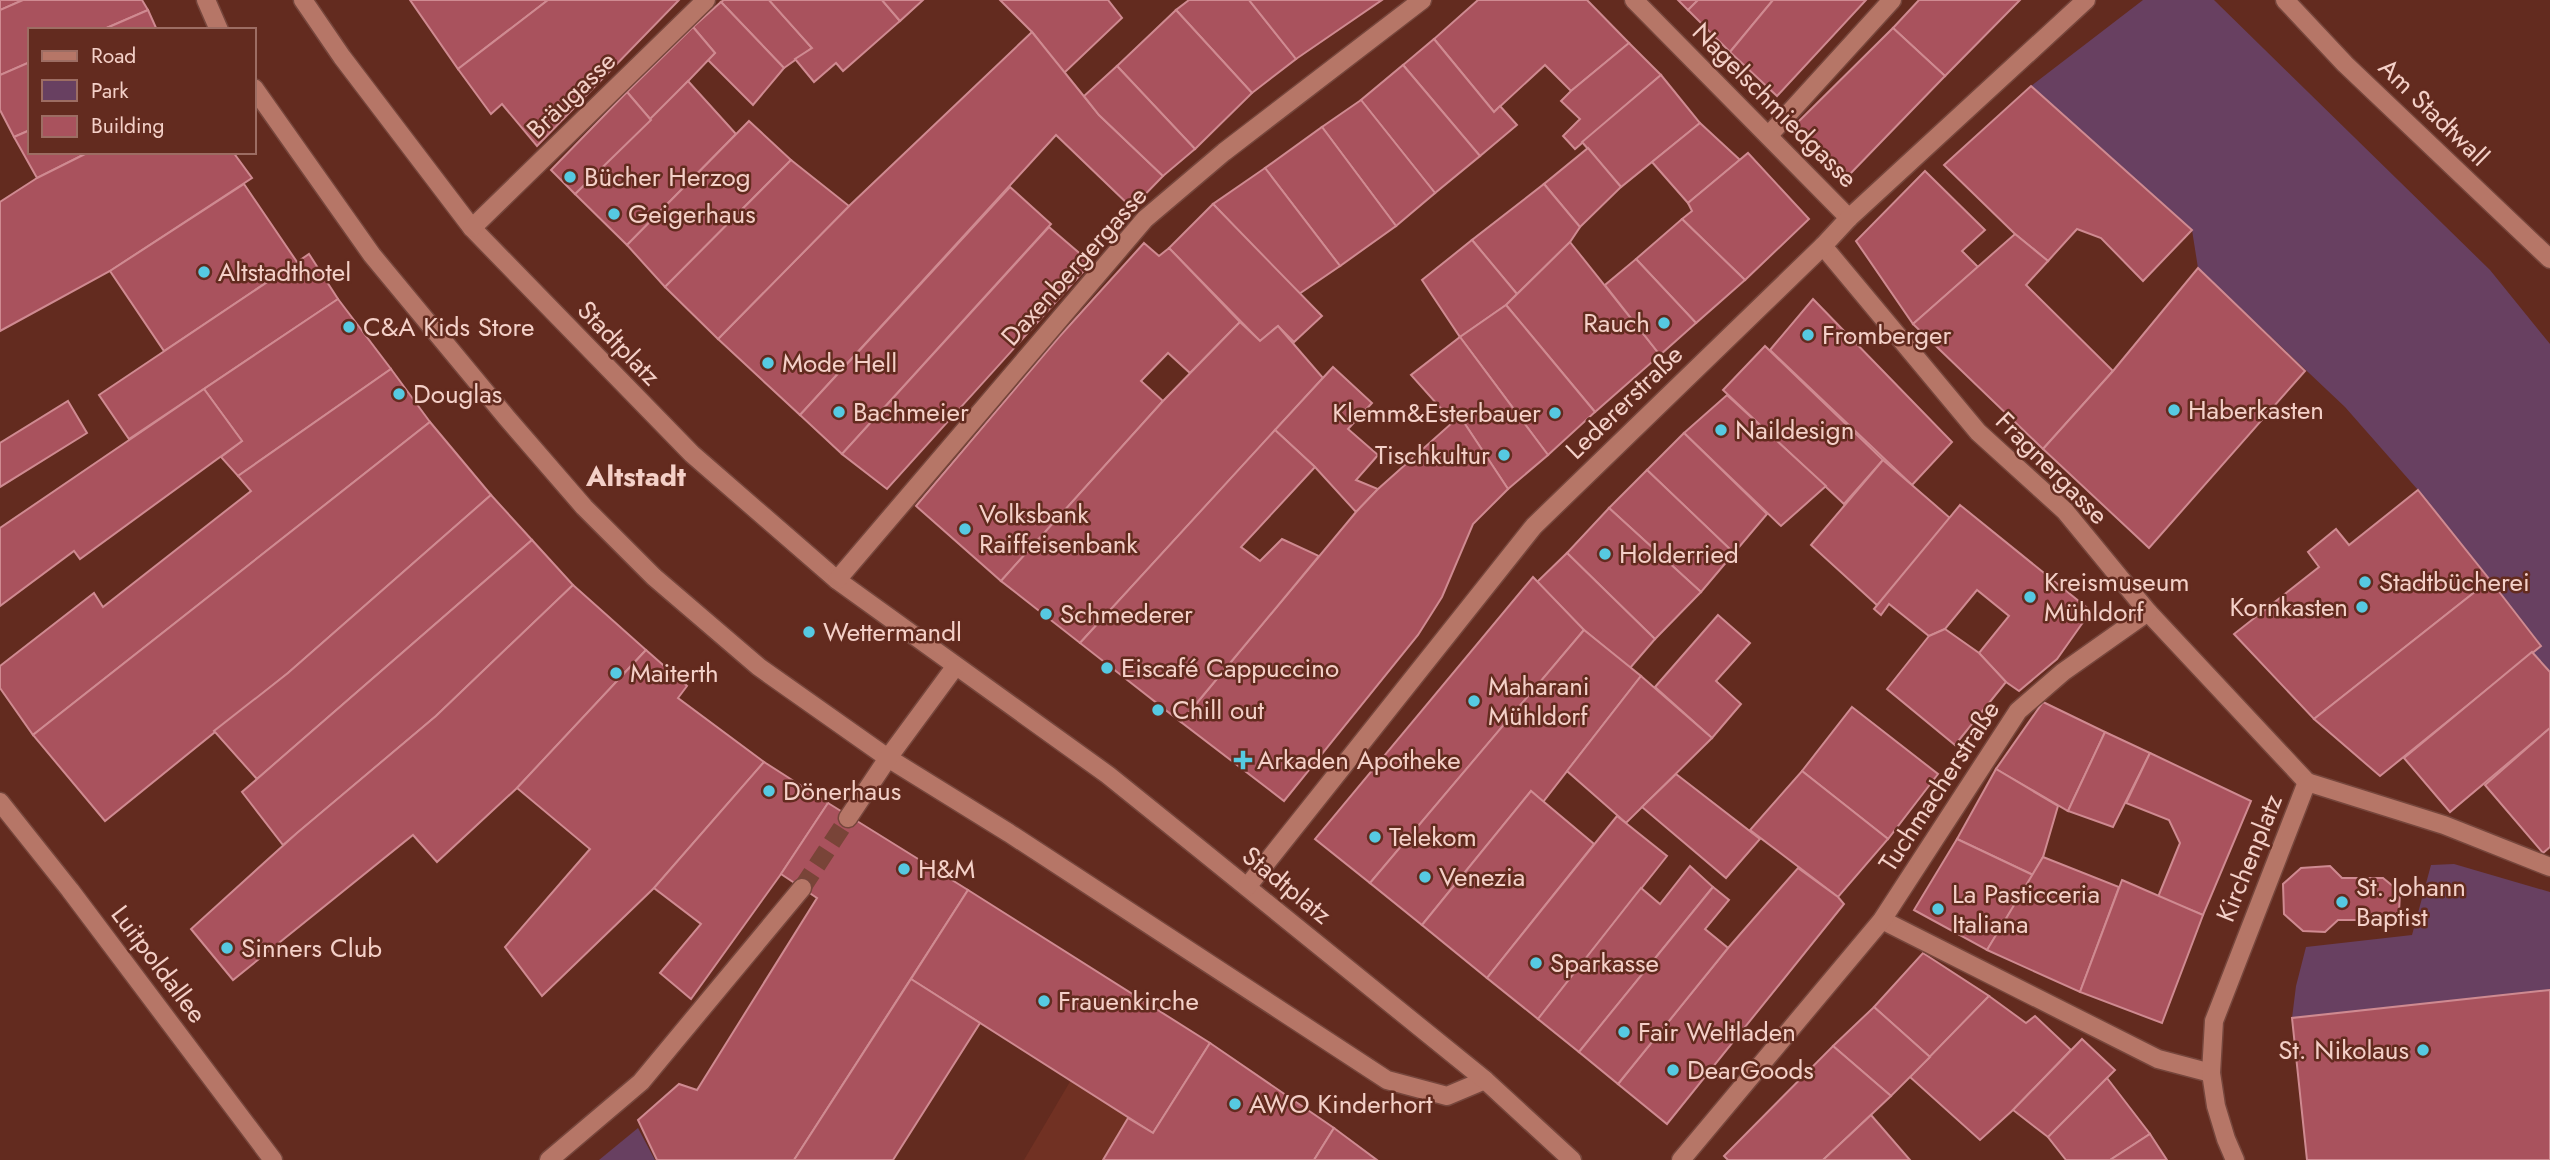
<svg xmlns="http://www.w3.org/2000/svg" width="2550" height="1160" font-family="Jost,sans-serif">
<rect width="100%" height="100%" fill="#632b1f"/>
<path fill="#713123" d="M1071 1080 1314 1160H1024Z"/>
<g fill="#684061">
<path d="M2143 0H2214L2490 270 2550 344V672L2532 652 2541 645 2418 490 2345 407 2198 268 2192 230 2031 86Z"/>
<path d="M2454 864 2550 892V990L2292 1018 2296 986 2306 947 2412 935 2431 865Z"/>
<path d="M638 1128 655 1160H599Z"/>
</g>
<g fill="#a9525d" stroke="#cf8a91" stroke-width="2">
<path d="M0 0H23L0 10Z"/>
<path d="M23 0H142L148 10 102 30H30V62L0 75V10Z"/>
<path d="M410 0H548L458 69Z"/>
<path d="M548 0H679L537 146 502 104 491 114 458 69Z"/>
<path d="M724 0H769L812 48 784 68 721 2Z"/>
<path d="M769 0H882L900 21 843 71 836 63 814 82 795 59 812 48Z"/>
<path d="M882 0H923L900 21Z"/>
<path d="M1000 0H1108L1122 18 1064 73 1032 32Z"/>
<path d="M1189 0H1249L1296 59 1252 93 1176 10Z"/>
<path d="M1249 0H1382L1296 59Z"/>
<path d="M1478 0H1587L1629 43 1571 91 1545 65 1494 112 1434 39Z"/>
<path d="M1678 0H1698L1688 10Z"/>
<path d="M1698 0H1773L1730 52 1688 10Z"/>
<path d="M1773 0H1866L1777 96 1730 52Z"/>
<path d="M1919 0H2020L1945 76 1893 28Z"/>
<path d="M721 2 784 68 753 105 708 60 715 53 693 27Z"/>
<path d="M148 10 157 30H102Z"/>
<path d="M1176 10 1252 93 1195 149 1117 66Z"/>
<path d="M693 27 715 53 651 120 627 92Z"/>
<path d="M1893 28 1945 76 1849 175 1796 124Z"/>
<path d="M1032 32 1099 115 1163 176 1132 208 1056 135 800 415 718 339 849 206Z"/>
<path d="M1434 39 1494 112 1500 106 1517 125 1480 156 1403 65Z"/>
<path d="M1629 43 1661 75 1575 149 1563 136 1580 119 1561 101 1571 91Z"/>
<path d="M30 62V130L14 137 0 110V75Z"/>
<path d="M1403 65 1480 156 1435 193 1361 100Z"/>
<path d="M1117 66 1195 149 1163 176 1099 115 1084 96Z"/>
<path d="M1661 75 1700 123 1621 187 1582 142Z"/>
<path d="M688 81 736 134 627 245 575 194Z"/>
<path d="M2031 86 2192 230 2143 281 2101 238 2077 229 2048 261 2015 234 1944 165Z"/>
<path d="M627 92 651 120 575 194 551 170Z"/>
<path d="M1361 100 1435 193 1396 226 1322 127Z"/>
<path d="M749 121 791 160 665 287 627 245Z"/>
<path d="M1700 123 1740 160 1688 203 1652 162Z"/>
<path d="M1322 127 1396 226 1340 266 1265 168Z"/>
<path d="M30 130V152H89L37 178 14 137Z"/>
<path d="M1588 148 1621 187 1580 227 1544 184Z"/>
<path d="M89 152H233L252 178 110 271 0 331V202L37 178Z"/>
<path d="M1748 153 1809 219 1745 280 1682 219 1692 211 1688 203Z"/>
<path d="M791 160 849 206 718 339 665 287Z"/>
<path d="M1265 168 1340 266 1299 294 1213 204Z"/>
<path d="M1925 171 1985 230 1962 251 1978 267 1913 324 1856 241Z"/>
<path d="M244 184 297 262 164 351 110 271Z"/>
<path d="M1544 184 1580 227 1570 242 1517 294 1472 240Z"/>
<path d="M1010 187 1051 224 842 454 800 415Z"/>
<path d="M1213 204 1322 316 1294 342 1278 326 1260 341 1169 248Z"/>
<path d="M1682 219 1745 280 1696 323 1636 259Z"/>
<path d="M1049 227 1091 263 887 489 842 454Z"/>
<path d="M2015 234 2048 261 2026 285 2113 371 2043 449 1913 324Z"/>
<path d="M1472 240 1517 294 1506 305 1460 337 1422 280Z"/>
<path d="M1570 242 1660 355 1595 412 1506 305Z"/>
<path d="M1144 243 1159 256 1169 248 1240 322 1190 373 1168 353 1141 381 1163 401 1001 581 916 506 1059 337Z"/>
<path d="M309 254 338 299 129 439 99 395Z"/>
<path d="M1636 259 1696 323 1660 355 1605 285Z"/>
<path d="M2198 268 2305 371 2149 548 2043 449 2113 371Z"/>
<path d="M338 299 391 369 238 476 221 457 242 441 204 389Z"/>
<path d="M1813 299 1952 442 1912 485 1770 350Z"/>
<path d="M1506 305 1595 412 1548 455 1460 337Z"/>
<path d="M1240 322 1260 341 1278 326 1323 378 1080 643 1001 581 1163 401Z"/>
<path d="M1460 337 1548 455 1508 489 1461 418 1453 422 1411 375Z"/>
<path d="M1765 346 1883 460 1844 504 1723 390Z"/>
<path d="M1333 367 1372 403 1348 429 1378 455 1356 480 1378 489 1356 512 1315 467 1275 430Z"/>
<path d="M391 369 430 422 33 735 0 688V666L94 593 103 607 251 491 238 476Z"/>
<path d="M204 389 242 441 80 559 74 551 0 606V528Z"/>
<path d="M1727 395 1826 486 1781 526 1684 433Z"/>
<path d="M68 401 87 433 0 487V443Z"/>
<path d="M1461 418 1508 489 1473 524 1442 597 1418 635 1284 801 1181 722 1356 512 1378 489 1453 422Z"/>
<path d="M430 422 491 495 288 673 105 821 33 735Z"/>
<path d="M1275 430 1315 467 1241 547 1260 561 1282 539 1319 556 1181 722 1080 643Z"/>
<path d="M1684 433 1767 514 1734 553 1647 470Z"/>
<path d="M1883 460 1950 518 1878 606 1811 545Z"/>
<path d="M1647 470 1734 553 1701 592 1609 508Z"/>
<path d="M2418 490 2490 580 2314 719 2234 634 2319 567 2308 552 2336 529 2349 545Z"/>
<path d="M491 495 532 540 257 779 214 731 288 673Z"/>
<path d="M1960 505 2091 611 2057 659 2019 691 2006 682 1979 653 2009 616 1977 590 1945 629 1929 636 1889 604 1881 615 1874 609Z"/>
<path d="M1609 508 1701 592 1655 639 1567 553Z"/>
<path d="M532 540 573 585 436 716 283 845 242 792Z"/>
<path d="M1567 553 1655 639 1630 668 1584 630 1537 582Z"/>
<path d="M1533 577 1584 630 1370 883 1315 839Z"/>
<path d="M2490 580 2541 646 2380 776 2314 719Z"/>
<path d="M573 585 646 650 517 788 437 862 413 835 233 980 191 929 297 833 436 716Z"/>
<path d="M1718 615 1750 643 1716 681 1741 704 1712 738 1655 687Z"/>
<path d="M1945 629 1979 653 2006 682 1955 745 1887 689 1929 636Z"/>
<path d="M1584 630 1641 676 1543 802 1531 791 1422 925 1370 883Z"/>
<path d="M646 650 687 686 678 698 764 762 654 888 542 996 505 947 590 849 517 788Z"/>
<path d="M2532 652 2550 672V728L2450 812 2404 758Z"/>
<path d="M1641 676 1712 738 1626 823 1567 771Z"/>
<path d="M2043 702 2105 732 2068 811 1996 769Z"/>
<path d="M1852 707 1938 774 1888 839 1802 771Z"/>
<path d="M2550 728V847L2543 853 2485 785Z"/>
<path d="M2105 732 2150 753 2113 827 2068 811Z"/>
<path d="M2150 753 2251 801 2203 915 2158 897 2180 843 2169 820 2126 803Z"/>
<path d="M764 762 828 803 781 874 691 999 660 973 701 924 654 888Z"/>
<path d="M1996 769 2058 806 2043 857 2033 875 1957 839Z"/>
<path d="M1802 771 1888 839 1838 897 1750 830Z"/>
<path d="M1676 774 1760 839 1726 878 1642 807Z"/>
<path d="M1531 791 1594 844 1487 978 1422 925Z"/>
<path d="M828 803 968 890 794 1160H657L638 1120 679 1084 697 1090 817 898 781 874Z"/>
<path d="M1617 816 1667 856 1538 1019 1487 978Z"/>
<path d="M1957 839 2033 875 1987 950 1914 910Z"/>
<path d="M2043 857 2119 887 2080 992 1987 950Z"/>
<path d="M1690 866 1713 887 1579 1052 1538 1019 1641 888 1660 904Z"/>
<path d="M2330 866 2342 878H2383L2400 892 2399 912 2382 920H2338L2325 932 2303 931 2284 914 2283 884 2301 868Z"/>
<path d="M1798 868 1838 897 1844 904 1667 1124 1618 1084 1728 948Z"/>
<path d="M2122 880 2203 915 2162 1023 2080 992Z"/>
<path d="M1713 887 1729 900 1705 929 1728 948 1618 1084 1579 1052Z"/>
<path d="M968 890 1210 1043 1153 1133 911 979Z"/>
<path d="M1923 953 1989 996 1930 1057 1874 1007Z"/>
<path d="M911 979 980 1023 893 1160H794Z"/>
<path d="M2550 990V1160H2307L2292 1018Z"/>
<path d="M1989 996 2026 1023 2035 1016 2071 1050 2013 1110 1980 1140 1910 1077Z"/>
<path d="M1874 1007 1930 1057 1891 1096 1833 1046Z"/>
<path d="M2082 1039 2115 1070 2048 1137 2013 1110Z"/>
<path d="M1210 1043 1334 1128 1314 1160H1103L1128 1118 1153 1133Z"/>
<path d="M1833 1046 1891 1096 1823 1160H1728L1724 1156Z"/>
<path d="M2107 1078 2150 1134 2110 1160H2066L2048 1137Z"/>
<path d="M1871 1115 1910 1160H1823Z"/>
<path d="M1334 1128 1342 1134 1377 1160H1314Z"/>
<path d="M2150 1134 2167 1160H2110Z"/>
</g>
<g fill="none" stroke-linecap="round" stroke-linejoin="round">
<path stroke="#794438" stroke-width="18" stroke-dasharray="18 9" stroke-linecap="butt" d="M802 888 848 818"/>
<g stroke="#76463c" stroke-width="21">
<g id="lane">
<path d="M206 0 219 30"/>
<path d="M254 88 372 255 507 418 584 507 654 577 759 667 888 758 1009 833 1387 1080 1447 1096 1485 1080"/>
<path d="M1769 135 1892 0"/>
</g>
</g>
<g stroke="#76463c" stroke-width="21">
<g id="street">
<path d="M303 0 342 57 472 228 692 454 837 580 1108 775 1201 850 1485 1080 1572 1160"/>
<path d="M1634 0 1849 218"/>
<path d="M2285 0 2345 64 2550 259"/>
<path d="M472 228 706 0"/>
<path d="M1823 246 1978 432 2065 511 2148 612 2307 782"/>
<path d="M837 580 1145 219 1224 152 1422 0"/>
<path d="M0 802 70 890 273 1160"/>
<path d="M848 818 888 758 955 667"/>
<path d="M1247 887 1534 526 1823 246 1849 218 2086 0"/>
<path d="M1882 920 2158 1059 2211 1073"/>
<path d="M549 1160 641 1082 802 888"/>
<path d="M1681 1160 1882 920 2018 711 2063 672 2148 612"/>
<path d="M2235 1160 2226 1139 2216 1106 2211 1073 2214 1021 2307 782 2444 825 2550 867"/>
</g>
</g>
<use href="#lane" stroke="#b67667" stroke-width="18"/>
<use href="#street" stroke="#b67667" stroke-width="18"/>
</g>
<g fill="#56c9e1" stroke="#632b1f" stroke-width="2.5">
<circle cx="570" cy="177" r="7"/>
<circle cx="614" cy="214" r="7"/>
<circle cx="204" cy="272" r="7"/>
<circle cx="1664" cy="323" r="7"/>
<circle cx="349" cy="327" r="7"/>
<circle cx="1808" cy="335" r="7"/>
<circle cx="768" cy="363" r="7"/>
<circle cx="399" cy="394" r="7"/>
<circle cx="2174" cy="410" r="7"/>
<circle cx="839" cy="412" r="7"/>
<circle cx="1555" cy="413" r="7"/>
<circle cx="1721" cy="430" r="7"/>
<circle cx="1504" cy="455" r="7"/>
<circle cx="965" cy="529" r="7"/>
<circle cx="1605" cy="554" r="7"/>
<circle cx="2365" cy="582" r="7"/>
<circle cx="2030" cy="597" r="7"/>
<circle cx="2362" cy="607" r="7"/>
<circle cx="1046" cy="614" r="7"/>
<circle cx="809" cy="632" r="7"/>
<circle cx="1107" cy="668" r="7"/>
<circle cx="616" cy="673" r="7"/>
<circle cx="1474" cy="701" r="7"/>
<circle cx="1158" cy="710" r="7"/>
<path d="M1239.5 749.5h7v7h7v7h-7v7h-7v-7h-7v-7h7z"/>
<circle cx="769" cy="791" r="7"/>
<circle cx="1375" cy="837" r="7"/>
<circle cx="904" cy="869" r="7"/>
<circle cx="1425" cy="877" r="7"/>
<circle cx="2342" cy="902" r="7"/>
<circle cx="1938" cy="909" r="7"/>
<circle cx="227" cy="948" r="7"/>
<circle cx="1536" cy="963" r="7"/>
<circle cx="1044" cy="1001" r="7"/>
<circle cx="1624" cy="1032" r="7"/>
<circle cx="2423" cy="1050" r="7"/>
<circle cx="1673" cy="1070" r="7"/>
<circle cx="1235" cy="1104" r="7"/>
</g>
<g text-anchor="middle" dominant-baseline="central" stroke-width="5" stroke-linejoin="round" paint-order="stroke">
<g font-size="26" fill="#f4d0c8" stroke="#632b1f">
<text transform="translate(571 95) rotate(-44)">Bräugasse</text>
<text transform="translate(1775 105) rotate(45)">Nagelschmiedgasse</text>
<text transform="translate(2434 112) rotate(44)">Am Stadtwall</text>
<text transform="translate(1074 266) rotate(-48)">Daxenbergergasse</text>
<text transform="translate(619 343) rotate(46)">Stadtplatz</text>
<text transform="translate(1624 402) rotate(-44)">Ledererstraße</text>
<text transform="translate(2052 468) rotate(45)">Fragnergasse</text>
<text transform="translate(1939 786) rotate(-57)">Tuchmacherstraße</text>
<text transform="translate(2249 858) rotate(-68)">Kirchenplatz</text>
<text transform="translate(1287 885) rotate(39)">Stadtplatz</text>
<text transform="translate(159 964) rotate(53)">Luitpoldallee</text>
</g>
<g font-size="26" fill="#f4d0c8" stroke="#632b1f" text-anchor="start">
<text x="584" y="177">Bücher Herzog</text>
<text x="628" y="214">Geigerhaus</text>
<text x="218" y="272">Altstadthotel</text>
<text x="1650" y="323" text-anchor="end">Rauch</text>
<text x="363" y="327">C&amp;A Kids Store</text>
<text x="1822" y="335">Fromberger</text>
<text x="782" y="363">Mode Hell</text>
<text x="413" y="394">Douglas</text>
<text x="2188" y="410">Haberkasten</text>
<text x="853" y="412">Bachmeier</text>
<text x="1541" y="413" text-anchor="end">Klemm&amp;Esterbauer</text>
<text x="1735" y="430">Naildesign</text>
<text x="1490" y="455" text-anchor="end">Tischkultur</text>
<text x="979" y="514">Volksbank<tspan x="979" dy="30">Raiffeisenbank</tspan></text>
<text x="1619" y="554">Holderried</text>
<text x="2044" y="582">Kreismuseum<tspan x="2044" dy="30">Mühldorf</tspan></text>
<text x="2379" y="582">Stadtbücherei</text>
<text x="2348" y="607" text-anchor="end">Kornkasten</text>
<text x="1060" y="614">Schmederer</text>
<text x="823" y="632">Wettermandl</text>
<text x="1121" y="668">Eiscafé Cappuccino</text>
<text x="630" y="673">Maiterth</text>
<text x="1488" y="686">Maharani<tspan x="1488" dy="30">Mühldorf</tspan></text>
<text x="1172" y="710">Chill out</text>
<text x="1257" y="760">Arkaden Apotheke</text>
<text x="783" y="791">Dönerhaus</text>
<text x="1389" y="837">Telekom</text>
<text x="918" y="869">H&amp;M</text>
<text x="1439" y="877">Venezia</text>
<text x="2356" y="887">St. Johann<tspan x="2356" dy="30">Baptist</tspan></text>
<text x="1952" y="894">La Pasticceria<tspan x="1952" dy="30">Italiana</tspan></text>
<text x="241" y="948">Sinners Club</text>
<text x="1550" y="963">Sparkasse</text>
<text x="1058" y="1001">Frauenkirche</text>
<text x="1638" y="1032">Fair Weltladen</text>
<text x="2409" y="1050" text-anchor="end">St. Nikolaus</text>
<text x="1687" y="1070">DearGoods</text>
<text x="1249" y="1104">AWO Kinderhort</text>
</g>
<g font-size="28" font-weight="bold" fill="#f4d0c8" stroke="#632b1f">
<text x="636" y="476">Altstadt</text>
</g>
</g>
<rect x="28" y="28" width="228" height="126" fill="#632b1f" stroke="#9d6d63" stroke-width="2"/>
<rect x="42" y="51" width="35" height="10" fill="#b67667" stroke="#9d6d63" stroke-width="2"/>
<text x="91" y="63" font-size="21" fill="#f4d0c8">Road</text>
<rect x="42" y="80" width="35" height="21" fill="#684061" stroke="#9d6d63" stroke-width="2"/>
<text x="91" y="98" font-size="21" fill="#f4d0c8">Park</text>
<rect x="42" y="116" width="35" height="21" fill="#a9525d" stroke="#9d6d63" stroke-width="2"/>
<text x="91" y="133" font-size="21" fill="#f4d0c8">Building</text>
</svg>
